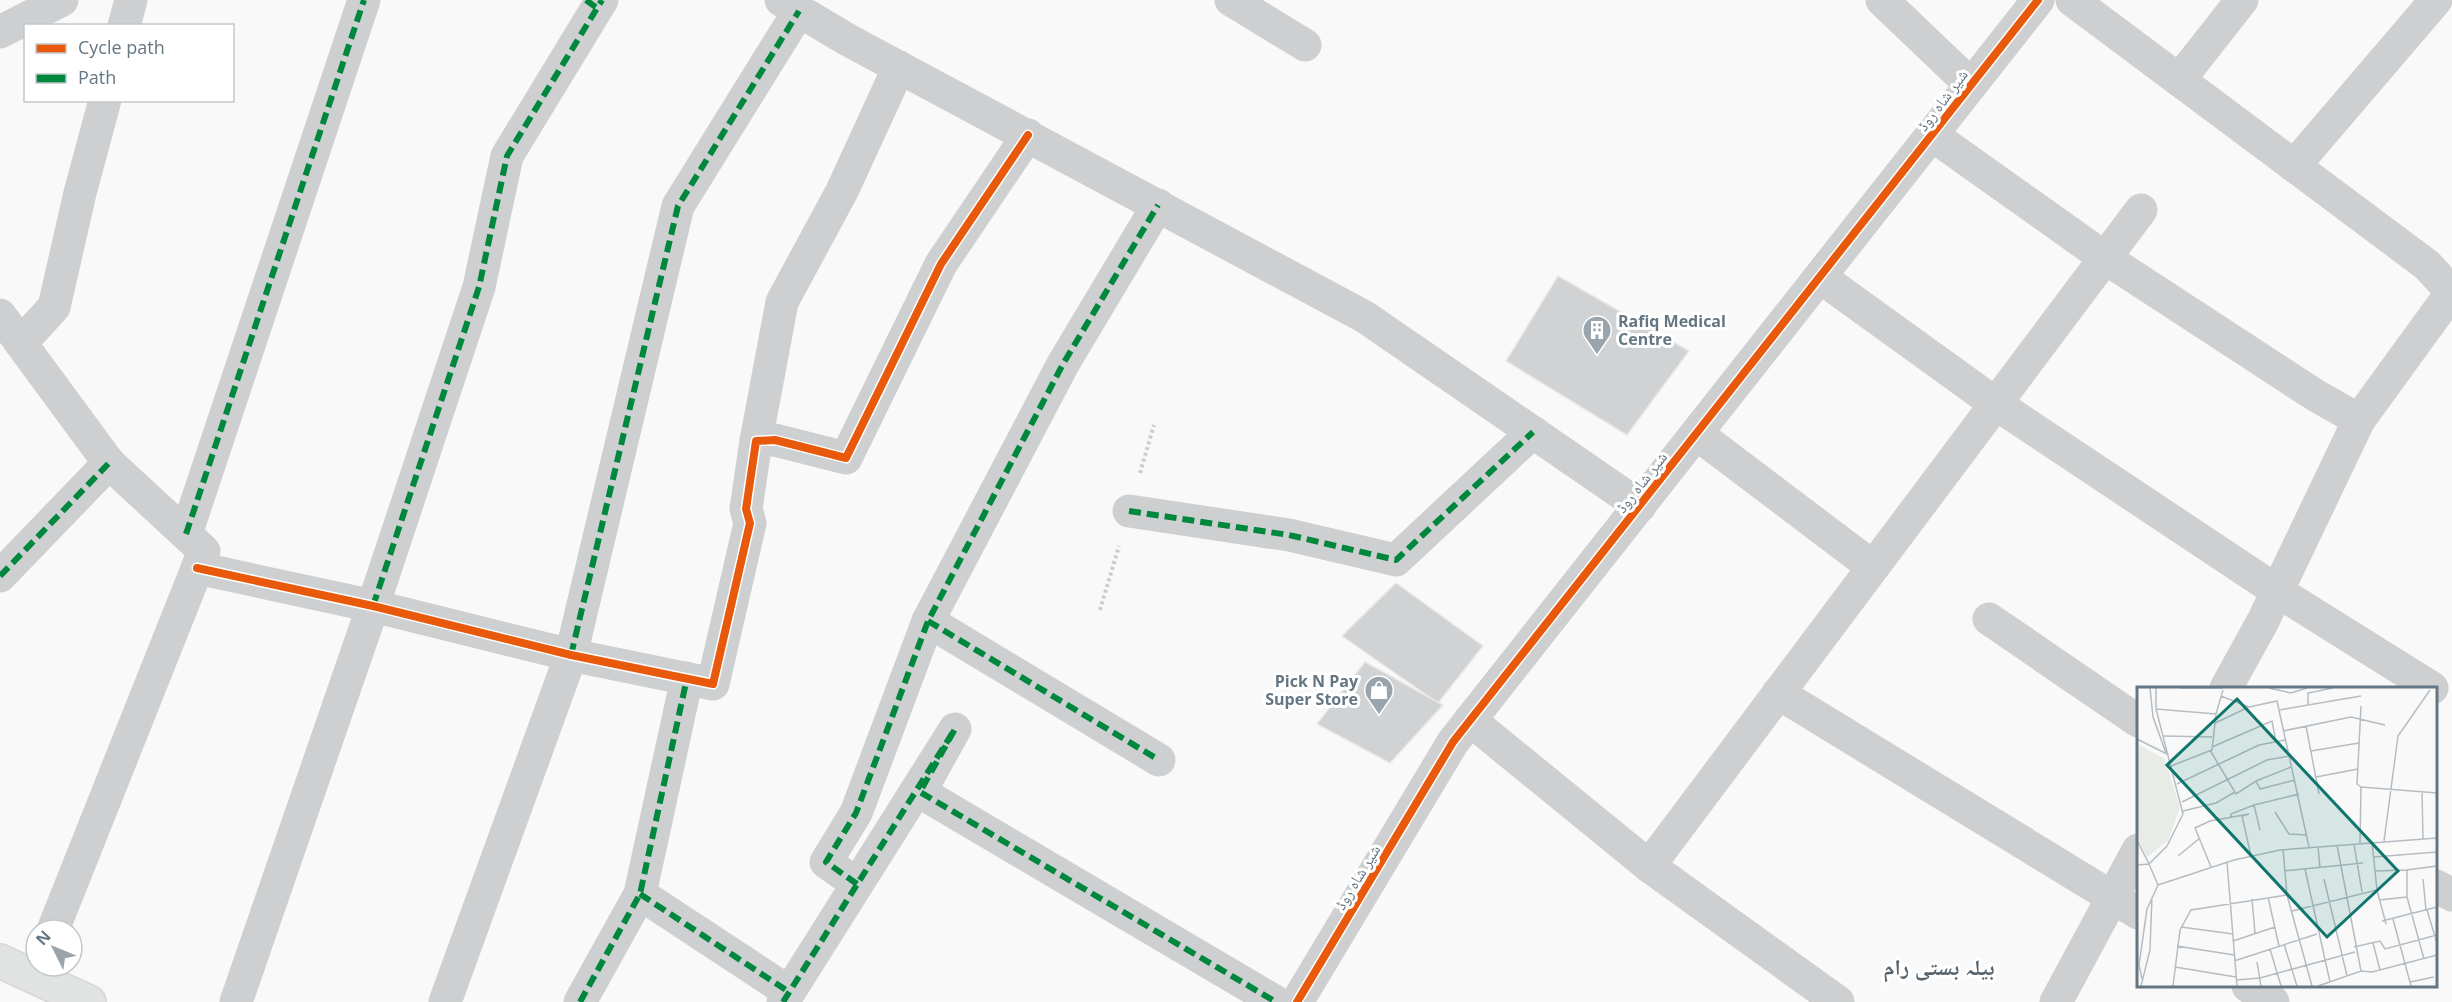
<svg xmlns="http://www.w3.org/2000/svg" width="2452" height="1002" font-family="'Open Sans','Noto Naskh Arabic',sans-serif">
<rect width="100%" height="100%" fill="#f9f9f9"/>
<g fill="#d0d2d3" stroke="#e8e8e8" stroke-width="1.5">
<path d="M1558 276 1689 351 1627 435 1506 361Z"/>
<path d="M1396 583 1483 646 1438 703 1342 636Z"/>
<path d="M1365 662 1443 705 1390 763 1317 724Z"/>
</g>
<g fill="none" stroke-linecap="round" stroke-linejoin="round">
<g stroke="#d5d6d7" stroke-width="36">
<path id="major" d="M0 961 89 1002"/>
</g>
<g stroke="#cbcccd" stroke-width="4" stroke-dasharray="3 3" stroke-linecap="butt">
<path d="M1140 473 1154 425"/>
<path d="M1100 610 1119 546"/>
</g>
<g stroke="#cecfd0" stroke-width="33">
<path d="M781 0 848 40 1365 317 1640 506"/>
<path d="M1231 0 1305 45"/>
<path d="M1882 0 1970 84"/>
<path d="M2072 0 2427 265 2452 292"/>
<path d="M124 26 131 0"/>
<path d="M0 32 62 0"/>
<path d="M2179 80 2242 0"/>
<path d="M1932 135 2105 258 2315 395 2359 420"/>
<path d="M2294 166 2436 0"/>
<path d="M1820 277 1996 404 2277 591 2432 688"/>
<path d="M0 315 109 463 204 551 53 930"/>
<path d="M21 343 54 307 80 193 105 100"/>
<path d="M1697 434 1873 567"/>
<path d="M756 441 782 302 842 191 899 67"/>
<path d="M1129 511 1289 535 1396 560 1533 432"/>
<path d="M186 534 364 0"/>
<path d="M197 568 373 606 571 655 713 684 750 523 746 509 756 441 775 440 846 458 941 264 1028 135"/>
<path d="M0 576 109 463"/>
<path d="M1989 619 2138 721"/>
<path d="M928 621 1159 760"/>
<path d="M2226 688 2263 621 2359 420 2452 292"/>
<path d="M1778 693 2138 913"/>
<path d="M1470 720 1649 866 1838 1002"/>
<path d="M1649 866 2141 210"/>
<path d="M857 884 826 862 856 813 928 621 1063 364 1158 205"/>
<path d="M2436 886 2452 895"/>
<path d="M640 894 789 992"/>
<path d="M2248 986 2273 1002"/>
<path d="M236 1002 373 606 479 287 507 156 602 0"/>
<path d="M445 1002 571 655 678 206 799 11"/>
<path d="M580 1002 640 894 687 678"/>
<path d="M783 1002 955 729 920 792 1276 1002"/>
<path d="M1297 1002 1453 742 2038 0"/>
<path d="M2056 1002 2138 850"/>
</g>
<use href="#major" stroke="#e1e2e2" stroke-width="33"/>
<g stroke="#00873e" stroke-width="6" stroke-dasharray="12 6" stroke-linecap="butt">
<path d="M586 0 597 8"/>
<path d="M1129 511 1289 535 1396 560 1533 432"/>
<path d="M186 534 364 0"/>
<path d="M0 576 109 463"/>
<path d="M373 606 479 287 507 156 602 0"/>
<path d="M928 621 1159 760"/>
<path d="M571 655 678 206 799 11"/>
<path d="M857 884 826 862 856 813 928 621 1063 364 1158 205"/>
<path d="M640 894 789 992"/>
<path d="M580 1002 640 894 687 678"/>
<path d="M783 1002 955 729 920 792 1276 1002"/>
</g>
<g stroke="#fff" stroke-width="11">
<g id="cycleway">
<path d="M197 568 373 606 571 655 713 684 750 523 746 509 756 441 775 440 846 458 941 264 1028 135"/>
<path d="M1297 1002 1453 742 2038 0"/>
</g>
</g>
<use href="#cycleway" stroke="#e8590c" stroke-width="8"/>
</g>
<defs>
<g id="building-pin" transform="scale(1.5)"><path d="M0 17L-7.5 6A9.5 9.5 0 1 1 7.5 6Z" fill="#99a4ac" stroke="#fff"/><path d="M-4-6H4V6H1V3H-1V6H-4ZM-2.5-4.3h1.7v1.8h-1.7ZM.8-4.3h1.7v1.8H.8ZM-2.5-1h1.7V.8h-1.7ZM.8-1h1.7V.8H.8Z" fill="#fff"/></g>
<g id="shop-pin" transform="scale(1.5)"><path d="M0 17L-7.5 6A9.5 9.5 0 1 1 7.5 6Z" fill="#99a4ac" stroke="#fff"/><path d="M-5-2.5h2.3a2.7 3.5 0 0 1 5.4 0H5L5.5 6h-11ZM-1.5-2.5h3a1.5 2.3 0 0 0-3 0Z" fill="#fff"/></g>
</defs>
<g fill-rule="evenodd">
<use href="#building-pin" x="1597" y="330"/>
<use href="#shop-pin" x="1379" y="690"/>
</g>
<g text-anchor="middle" dominant-baseline="central" stroke-width="6" stroke-linejoin="round" paint-order="stroke">
<g font-size="16" fill="#657683" stroke="#fff">
<text transform="translate(1942 100) rotate(-53)">شیر شاہ روڈ</text>
<text transform="translate(1641 482) rotate(-52)">شیر شاہ روڈ</text>
<text transform="translate(1357 877) rotate(-59)">شیر شاہ روڈ</text>
</g>
<g font-size="16" font-weight="bold" fill="#657683" stroke="#fff" text-anchor="start">
<text x="1618" y="321">Rafiq Medical<tspan x="1618" dy="18">Centre</tspan></text>
<text x="1358" y="681" text-anchor="end">Pick N Pay<tspan x="1358" dy="18">Super Store</tspan></text>
</g>
<g font-size="22" font-weight="bold" fill="#57646e" stroke="#fff">
<text x="1939" y="966">بیلہ بستی رام</text>
</g>
</g>
<g transform="translate(2137 687)">
<rect width="300" height="300" fill="#f9f9f9"/>
<path d="M0 57 28 72 43 121 31 154 10 170 0 150Z" fill="#e8ebe6"/>
<path fill="none" stroke="#b5bdc3" stroke-width="1.5" d="M13 1 16 30 29 66M43 1H86M132 1 154 6 170 1M171 17V6L196 1M112 20 140 14 172 160M19 22 79 27 86 3M142 23 224 9M78 36 112 20 84 9M169 39 182 107M146 44 214 30 248 38M27 49 75 50M0 52 30 67M75 60 135 34 139 55M73 63 99 107 119 94 123 102 158 93M174 64 222 56M34 79 75 63 79 27M179 90 221 82M119 94 154 80M40 97 122 58 148 53M224 100 300 106M285 104 286 152M45 115 130 73 152 69M117 118 123 143M46 124 79 116 98 105M138 125 152 147 170 148M94 130V127L117 118 162 107M0 153 12 177M247 154 261 49 293 3M235 155 240 203 249 237M223 156 224 100 220 97 224 19M217 157 225 205M200 158 224 284M181 160 183 181M146 162 150 208 175 299M41 169 63 151M237 170 300 165M90 175 100 299M0 178 12 177 30 159 46 127 19 22V1M74 180 58 141 73 134 112 127 105 129 114 169M168 182 193 295M147 184 226 176M239 184 270 183M187 192 210 289M286 192 289 223M21 198 97 173 143 163 300 151M131 210 142 259M115 212 118 246M242 213 270 210M290 223 300 256M155 224 240 203M256 232 274 299M245 234 300 220M44 240 96 247M96 254 138 240M236 256 243 283M147 257 160 299M40 259 97 268M217 260 243 254 248 262 300 248M133 262 144 299M287 272 270 210V183L300 179M97 274 180 247M120 275 124 299M38 280 99 290M5 292 2 278 10 222 21 198 12 177M99 293 123 291 218 265M273 295 297 290M4 299 13 263 15 210M36 299 43 243 54 223 150 208M181 299 224 284 235 285 300 268"/>
<path fill="#0f766e" fill-opacity="0.15" stroke="#0f766e" stroke-width="3" d="M100 12 261 184 190 250 30 78Z"/>
<rect width="300" height="300" fill="none" stroke="#657683" stroke-width="3"/>
</g>
<rect x="24" y="24" width="210" height="78" fill="#ffffff" stroke="#c1c8cd" stroke-width="1.5"/>
<rect x="36" y="44" width="30" height="9" fill="#e8590c" stroke="#c1c8cd" stroke-width="1.5"/>
<text x="78" y="54" font-size="18" fill="#657683">Cycle path</text>
<rect x="36" y="74" width="30" height="9" fill="#00873e" stroke="#c1c8cd" stroke-width="1.5"/>
<text x="78" y="84" font-size="18" fill="#657683">Path</text>
<g transform="translate(54 948) rotate(313)"><circle r="28" fill="#ffffff" stroke="#c1c8cd" stroke-width="1.5"/>
<path d="M0-4.5L10 22L0 15L-10 22Z" fill="#99a4ac"/>
<text y="-9" font-size="16" font-weight="bold" text-anchor="middle" fill="#657683">N</text>
</g>
</svg>
